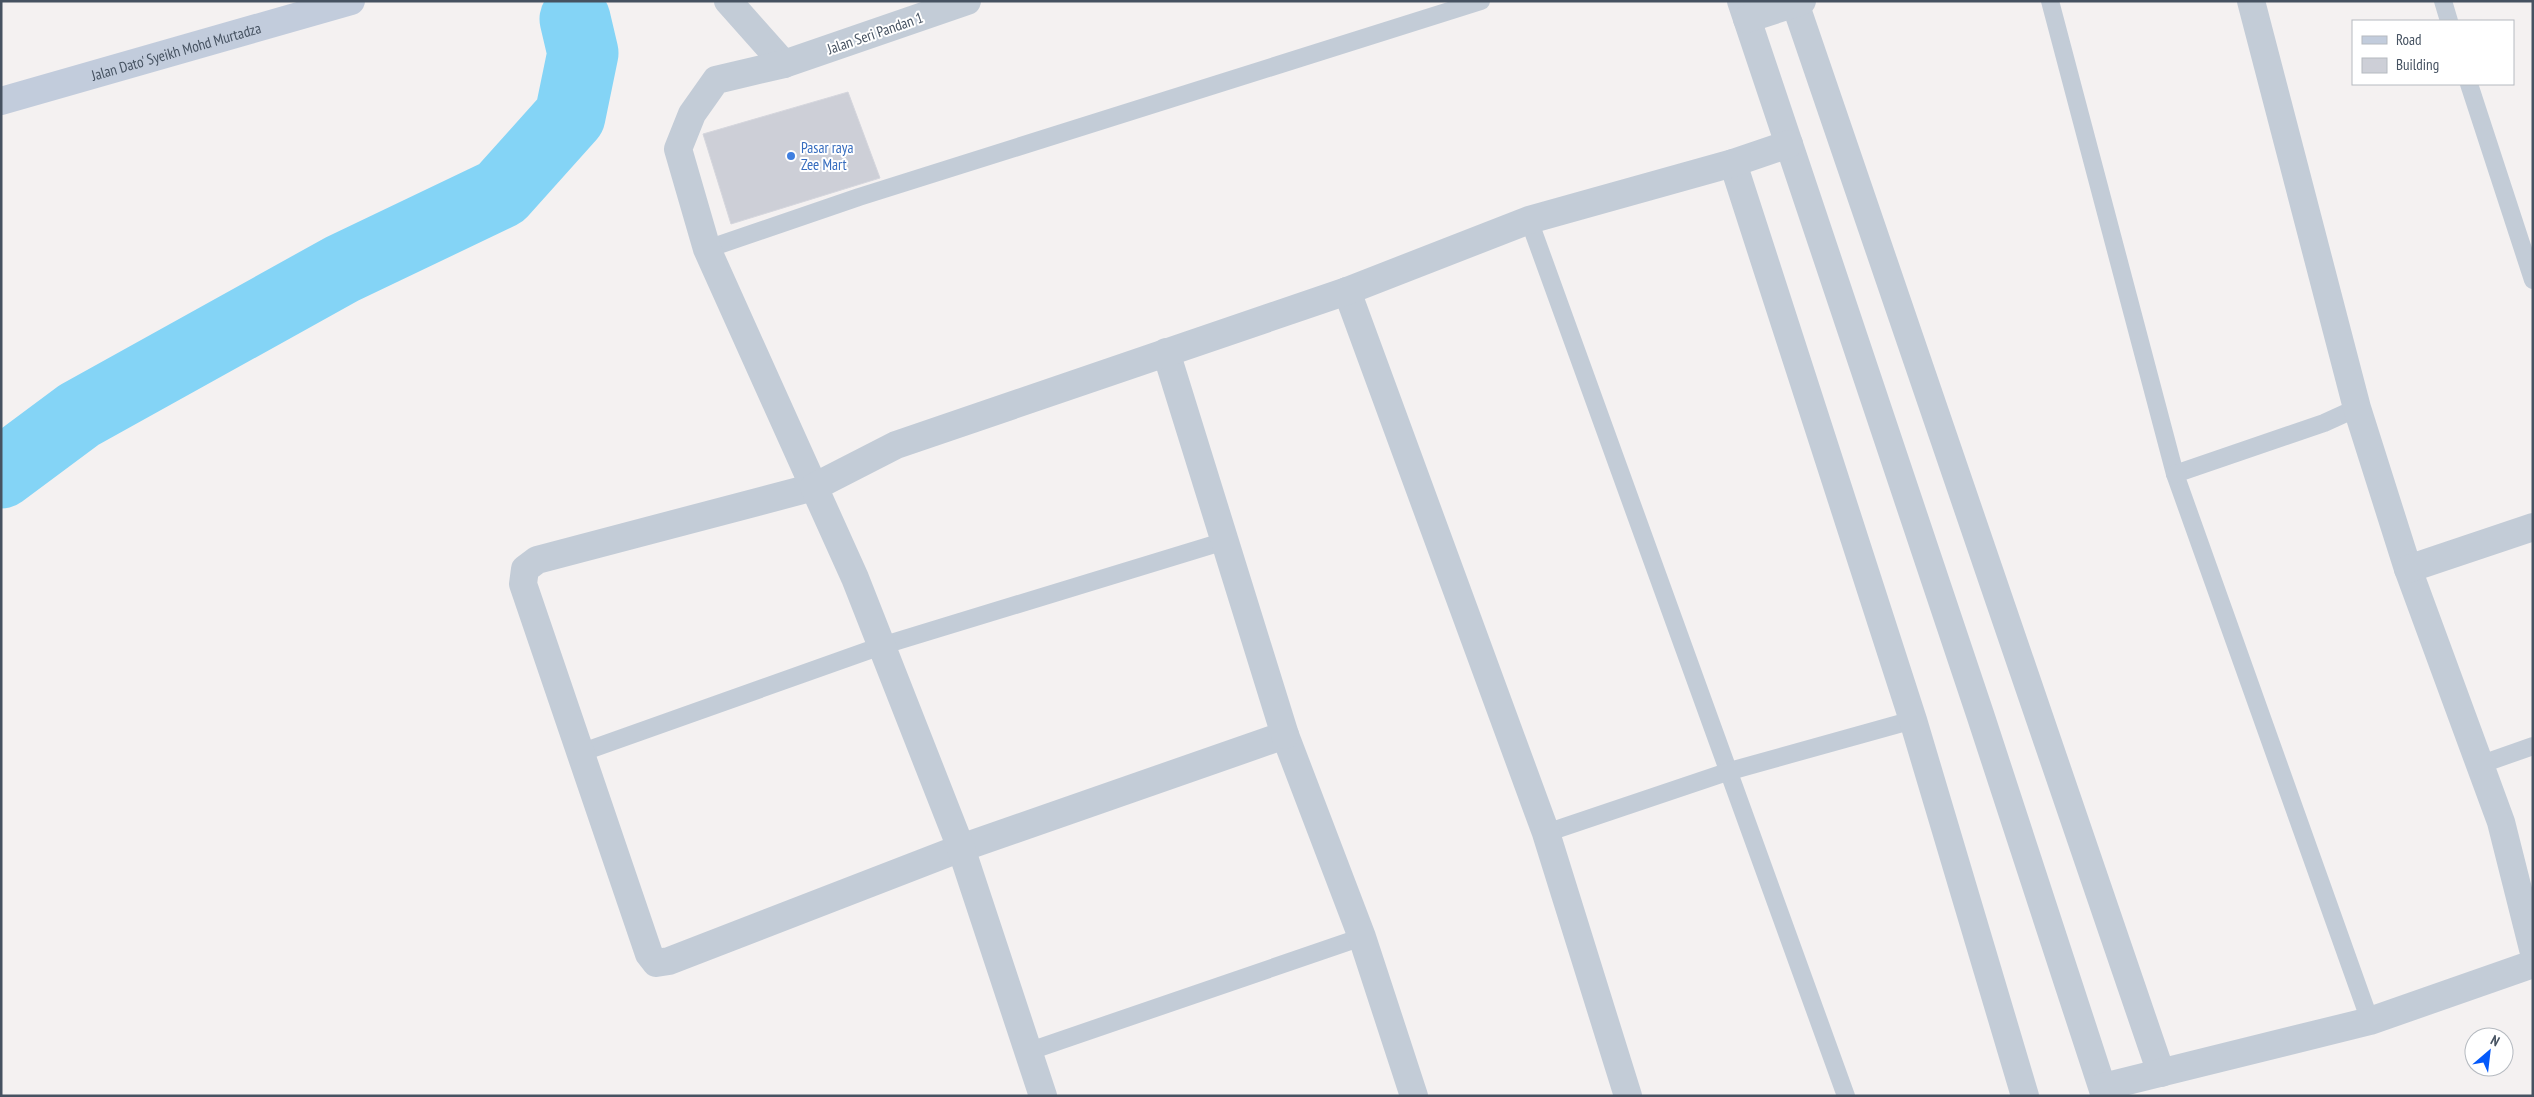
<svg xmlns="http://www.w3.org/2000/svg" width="2534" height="1097" font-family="'PT Sans Narrow',sans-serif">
<rect width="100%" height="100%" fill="#f4f1f1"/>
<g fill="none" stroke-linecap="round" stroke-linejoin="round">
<path stroke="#84d4f6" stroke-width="71" d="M1 473 79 415 342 269 501 193 570 116 583 53 575 19"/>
</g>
<path fill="#cdcfd7" stroke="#d5d6dd" d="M848 92 880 178 731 224 703 134Z"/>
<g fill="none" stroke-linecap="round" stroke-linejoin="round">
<g stroke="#c3ccd7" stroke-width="18">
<path d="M2050 1 2175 474 2370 1021"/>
<path d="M2443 1 2449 21"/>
<path d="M2469 84 2533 280"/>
<path d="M1529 220 1846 1096"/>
<path d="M707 249 859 197 1481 1"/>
<path d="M2175 474 2324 423 2357 408"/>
<path d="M580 753 881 646 1225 541"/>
<path d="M2479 765 2533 746"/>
<path d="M1546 833 1730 771 1913 720"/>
<path d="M1027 1052 1362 937"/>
</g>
<g stroke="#c3ccd7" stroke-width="28">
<path d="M728 1 784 64"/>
<path d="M967 1 784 64 716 80 692 114 678 149 707 249 814 487 537 560 525 569 523 584 649 954 656 963 669 961 961 848 1285 735 1362 937 1414 1096"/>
<path d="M1741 1 1980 714 2105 1096"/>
<path d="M2251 1 2357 408 2408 569 2501 822 2533 949"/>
<path d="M1795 3 2161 1073"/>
<path d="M1747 19 1802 1"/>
<path d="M1733 163 1913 720 2025 1096"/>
<path d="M1347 291 1546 833 1628 1096"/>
<path d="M1166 352 1285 735"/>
<path d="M2408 569 2533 527"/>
<path d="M2103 1087 2370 1021 2533 964"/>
<path d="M1043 1096 961 848 855 578 814 487 896 445 1347 291 1529 220 1733 163 1789 144"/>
</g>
<path stroke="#c2ccdc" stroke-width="28" id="s1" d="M1 101 351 1"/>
</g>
<circle fill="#3f7fe0" stroke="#fff" stroke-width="2" cx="791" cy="156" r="5"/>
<g text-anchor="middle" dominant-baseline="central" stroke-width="4" stroke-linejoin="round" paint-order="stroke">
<g font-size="15" fill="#465261" stroke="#fff">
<text transform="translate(875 33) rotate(-19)">Jalan Seri Pandan 1</text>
<text stroke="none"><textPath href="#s1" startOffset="182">Jalan Dato' Syeikh Mohd Murtadza</textPath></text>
</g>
<g font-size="15" fill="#366cbe" stroke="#fff" text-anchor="start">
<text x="801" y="147">Pasar raya<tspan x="801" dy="17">Zee Mart</tspan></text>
</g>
</g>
<rect width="2534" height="1097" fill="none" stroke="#465261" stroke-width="5"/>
<rect x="2352" y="20" width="162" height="65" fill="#ffffff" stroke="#b5bac0"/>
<rect x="2362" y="36" width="25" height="8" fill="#c2ccdc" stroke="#b5bac0"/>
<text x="2396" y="45" font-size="15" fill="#465261">Road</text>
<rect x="2362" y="58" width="25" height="15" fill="#cdcfd7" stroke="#b5bac0"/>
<text x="2396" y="70" font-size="15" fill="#465261">Building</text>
<g transform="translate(2489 1052) rotate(28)"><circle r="24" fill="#ffffff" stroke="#b5bac0"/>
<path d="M0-4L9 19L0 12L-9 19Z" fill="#0459fb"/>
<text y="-8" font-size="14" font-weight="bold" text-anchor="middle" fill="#465261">N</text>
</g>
</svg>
